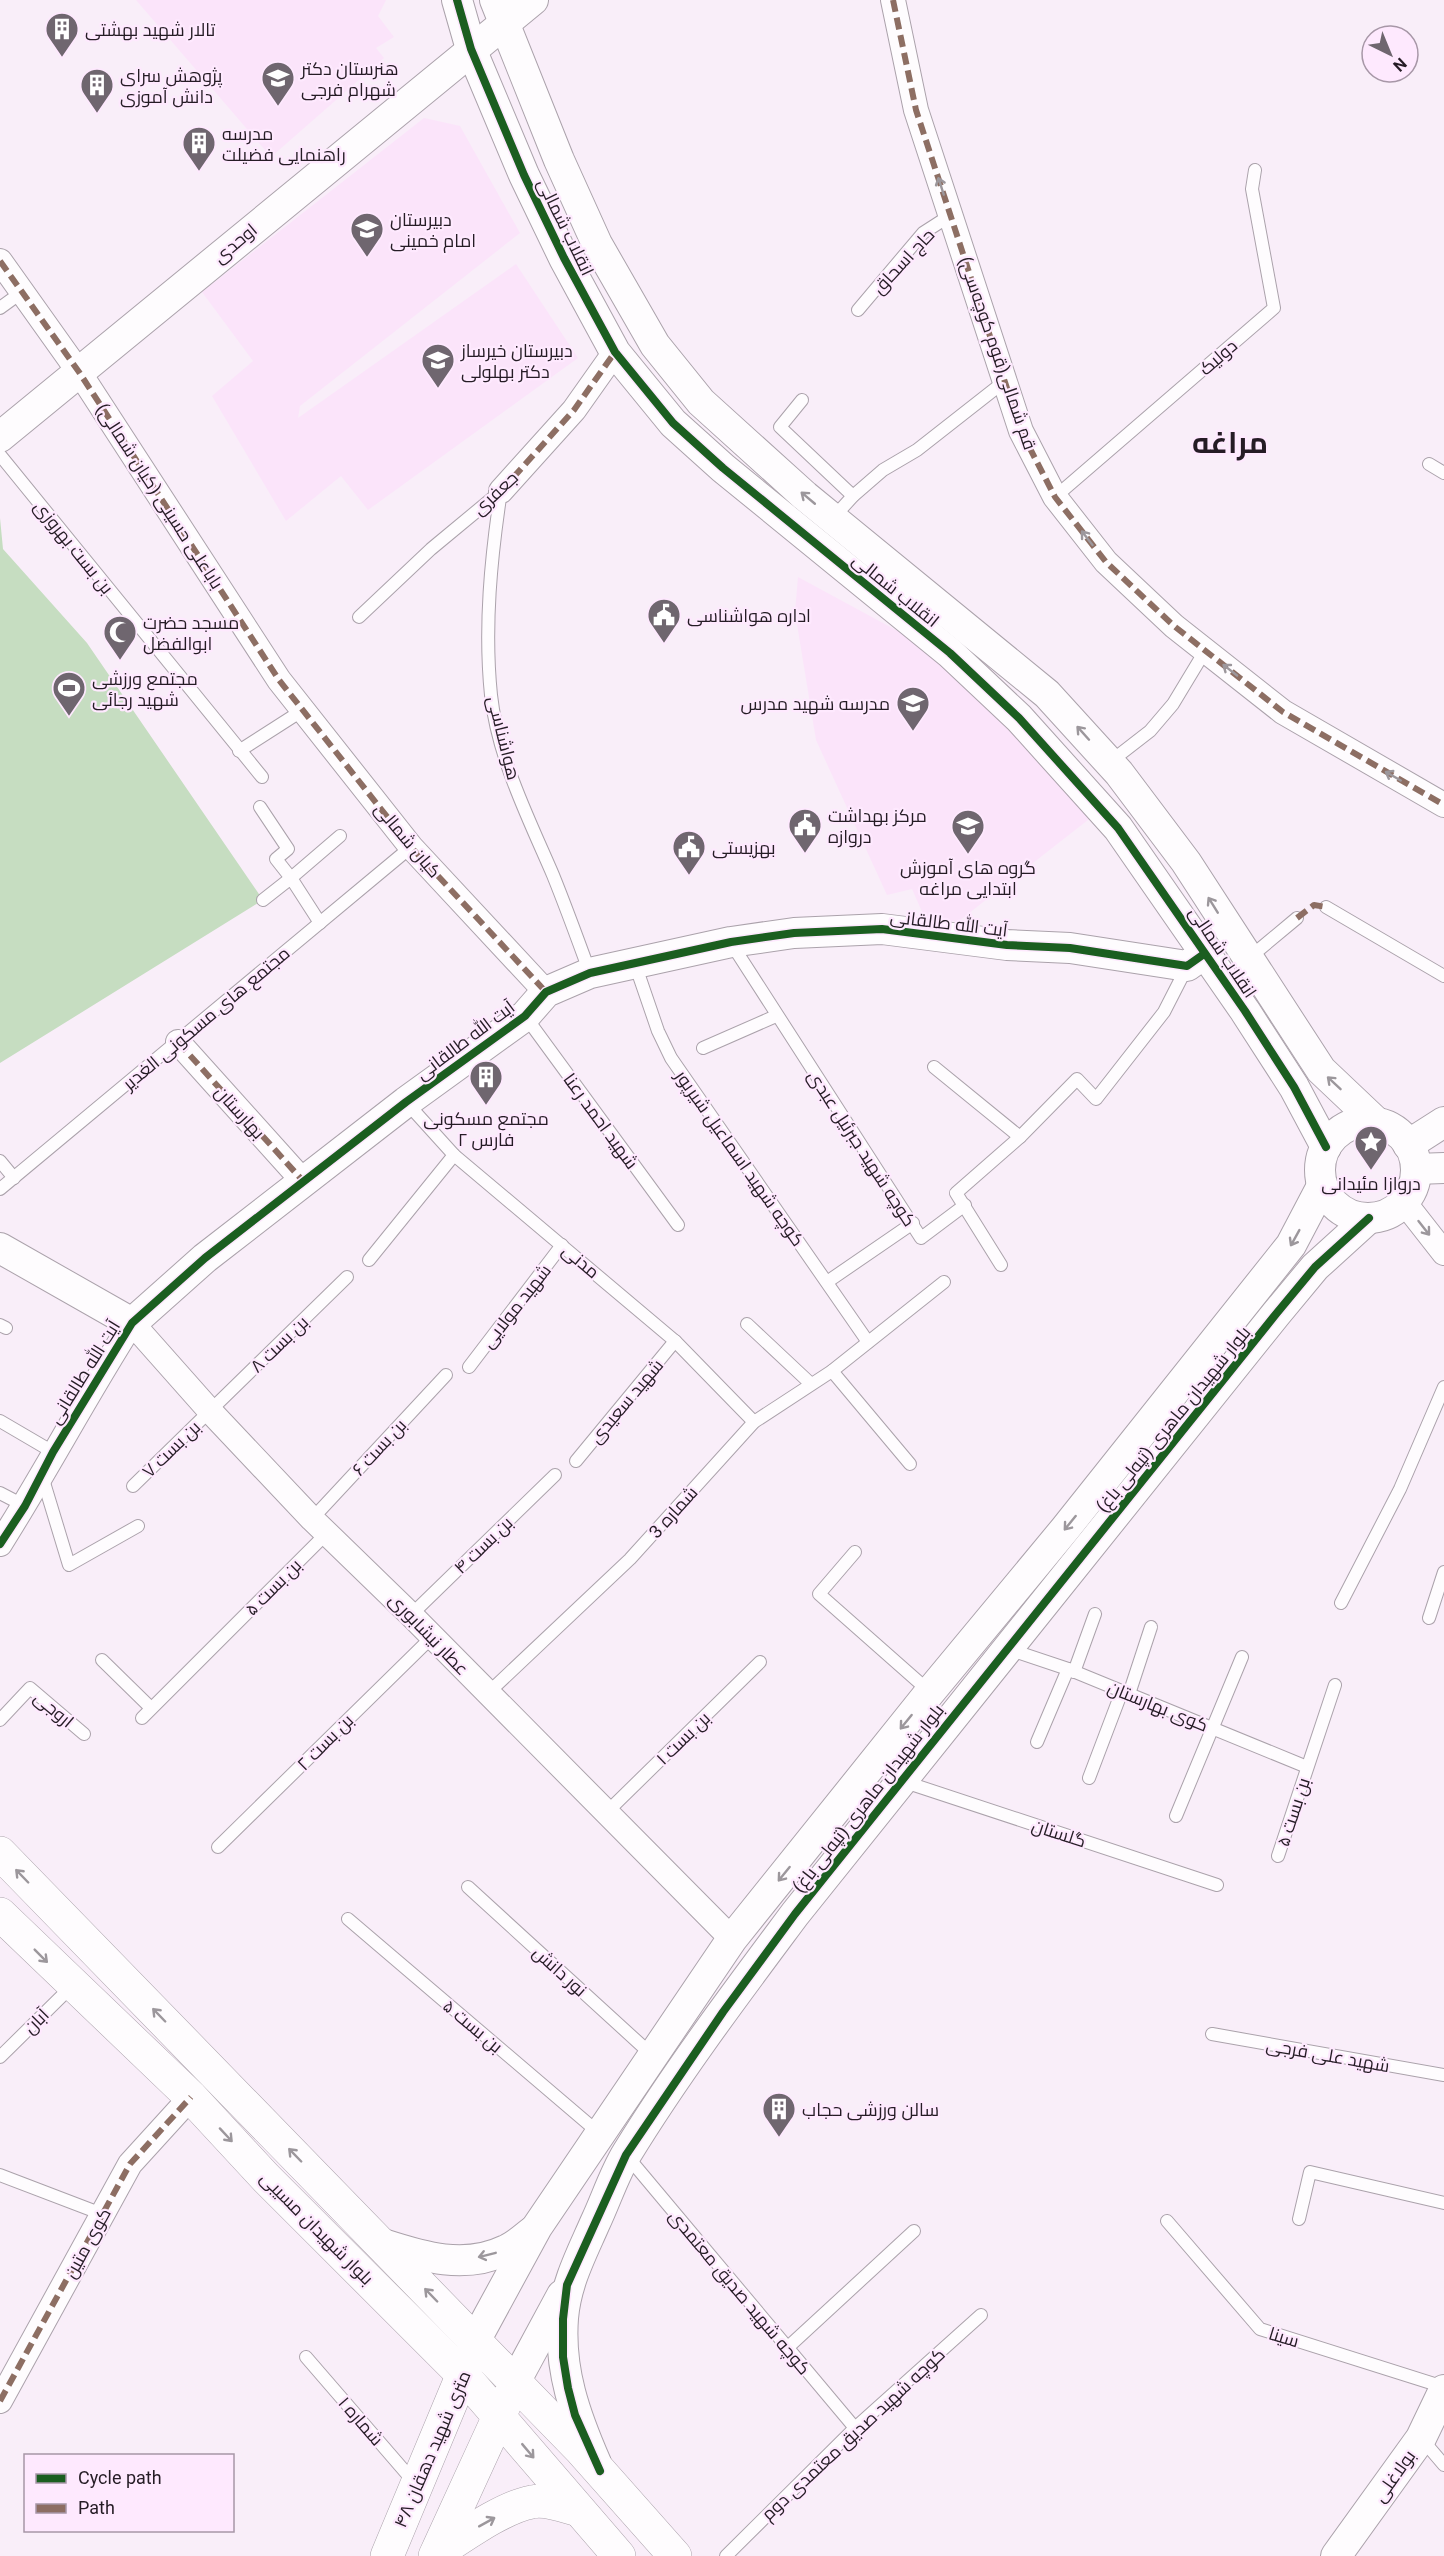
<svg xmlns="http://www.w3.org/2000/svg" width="1444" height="2556" font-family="Roboto,Cairo,sans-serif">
<rect width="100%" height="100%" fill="#f9eef9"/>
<g fill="#fbe4fa">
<path d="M136 0H386L378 16 394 37 376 48 384 58 271 157Z"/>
<path d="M424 118 460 126 520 233 300 406 298 418 516 264 578 358 368 510 341 476 286 521 212 396 253 361 202 292Z"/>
<path d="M798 577 942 655 1102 809 959 921 927 923 912 889 887 895 816 740 795 612Z"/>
</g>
<path fill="#c6ddc1" d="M0 518 3 549 87 643 263 900 0 1063Z"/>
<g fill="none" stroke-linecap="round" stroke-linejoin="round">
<g stroke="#aba2ab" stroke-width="14">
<g id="service">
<path d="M0 308 22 292"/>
<path d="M858 310 923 233 951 215"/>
<path d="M802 400 780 427 853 496"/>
<path d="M0 455 262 777"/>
<path d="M1429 464 1444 473"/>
<path d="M501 491C491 557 484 627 491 695 498 758 528 817 553 875 566 907 578 940 590 973"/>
<path d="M1055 497 1274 308 1252 189 1255 170"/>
<path d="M833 518 853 496 883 470 917 450 1005 381"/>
<path d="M359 617 431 549 501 491"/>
<path d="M239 751 303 710"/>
<path d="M1110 762 1150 731 1173 704 1205 651"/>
<path d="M260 807 288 849 276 859 291 878 340 836"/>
<path d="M263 900 291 878 320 923"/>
<path d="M1326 907 1444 976"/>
<path d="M731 943 921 1238 965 1205"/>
<path d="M1249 958 1297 918"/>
<path d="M635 964 658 1031 671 1058 868 1342"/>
<path d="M525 1016 678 1225"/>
<path d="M703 1048 776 1016"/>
<path d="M934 1067 1020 1137"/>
<path d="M406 1102 454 1155 675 1341 754 1422"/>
<path d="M0 1161 14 1178"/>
<path d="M0 1189 411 847"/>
<path d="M369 1260 454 1155"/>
<path d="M1001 1265 956 1193 1020 1137 1077 1079 1096 1099 1164 1012 1187 967"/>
<path d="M827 1282 913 1223"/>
<path d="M747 1324 811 1384"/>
<path d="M0 1325 6 1328"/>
<path d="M469 1367 562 1245"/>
<path d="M832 1371 910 1464"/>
<path d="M0 1421 53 1452"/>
<path d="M576 1461 675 1341"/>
<path d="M42 1476 69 1565 138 1526"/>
<path d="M133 1486 347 1277"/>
<path d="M0 1493 25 1506"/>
<path d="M312 1519 446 1375"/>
<path d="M855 1552 819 1594 930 1692"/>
<path d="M1341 1603 1400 1489 1444 1387"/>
<path d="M411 1615 555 1475"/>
<path d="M1429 1618 1444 1572"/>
<path d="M1008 1649 1068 1669 1307 1767"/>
<path d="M102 1660 151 1708"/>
<path d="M1074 1672 1095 1614"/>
<path d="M487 1694 630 1559 754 1422 832 1371 944 1282"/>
<path d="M1129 1694 1151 1627"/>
<path d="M142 1718 328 1532"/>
<path d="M0 1720 30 1688 84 1734"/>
<path d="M1037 1742 1068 1669"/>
<path d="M1089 1778 1122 1691"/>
<path d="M902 1781 1217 1885"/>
<path d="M606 1813 760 1662"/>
<path d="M1176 1816 1242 1657"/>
<path d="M218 1847 432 1637"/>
<path d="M1278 1856 1335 1685"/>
<path d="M468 1887 652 2055"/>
<path d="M348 1919 599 2133"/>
<path d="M1212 2034 1444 2075"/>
<path d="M0 2057 72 1986"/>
<path d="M627 2156 855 2428"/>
<path d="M0 2175 102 2214"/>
<path d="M1299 2219 1310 2172 1444 2203"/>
<path d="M1167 2221 1260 2329 1444 2387"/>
<path d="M786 2349 914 2231"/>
<path d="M306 2357 414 2482"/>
<path d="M1421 2438 1444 2465"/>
<path d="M726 2556 855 2428 981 2315"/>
</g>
</g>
<g stroke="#aba2ab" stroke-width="26">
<g id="minor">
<path d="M893 0 916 110 1021 431 1055 497 1106 562 1174 626 1283 712 1444 805"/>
<path d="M0 261 79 372 279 680 411 847 546 992"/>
<path d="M501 491 574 410 615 352"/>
<path d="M178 1042 303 1181"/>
<path d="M1404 1202 1444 1253"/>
<path d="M0 1544C46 1471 86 1395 132 1323L210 1411 312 1519 411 1615 732 1939"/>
<path d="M0 2401 130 2164 191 2097"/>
</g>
</g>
<g stroke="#aba2ab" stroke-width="32">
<g id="tertiary">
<path d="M457 0 471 49 524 175 564 258 615 352 673 423 723 468 950 653 1019 718 1118 828 1245 1011 1294 1087 1326 1147"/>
<path d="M495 0 559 160 597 244 655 345 701 402 805 496 1047 694 1119 773 1186 862 1321 1070 1377 1123"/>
<path d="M0 437 533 0"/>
<circle cx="1368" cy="1170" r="48"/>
<path d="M1408 1145 1444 1122"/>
<path d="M1416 1169 1444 1168"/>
<path d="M0 1248 132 1323 205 1258 406 1102 525 1016 546 992 590 973 731 942 794 933 882 929 1007 945 1070 948 1187 966 1204 954"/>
<path d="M383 2244C423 2257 465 2270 506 2250 516 2246 525 2237 533 2231"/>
<path d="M475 2341 537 2227 732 1939 930 1692 1065 1529 1291 1245 1322 1186"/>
<path d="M515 2382 562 2295"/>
<path d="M596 2463C575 2415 559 2370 563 2318 566 2283 581 2255 595 2223 606 2200 614 2174 627 2153 678 2070 737 1992 795 1914L1276 1314 1315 1267 1369 1218"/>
<path d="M1336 2556 1421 2438 1444 2390"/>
</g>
</g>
<g stroke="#aba2ab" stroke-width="34">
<g id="secondary">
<path d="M0 1853 581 2450 675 2556"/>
<path d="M0 1914 191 2097 266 2178 463 2375 619 2556"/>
<path d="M437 2553C462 2537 503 2507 532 2502 546 2499 564 2506 578 2510"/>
<path d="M387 2556 470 2357"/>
<path d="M435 2556 507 2399"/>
</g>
</g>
<use href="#service" stroke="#fefcfe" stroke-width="12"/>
<use href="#minor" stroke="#fefcfe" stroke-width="24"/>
<use href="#tertiary" stroke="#fefcfe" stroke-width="30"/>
<use href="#secondary" stroke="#fefcfe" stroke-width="33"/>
<g stroke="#8d6e63" stroke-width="6" stroke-dasharray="12 6" stroke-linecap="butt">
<path d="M893 0 916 110 1021 431 1055 497 1106 562 1174 626 1283 712 1444 805"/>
<path d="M0 261 79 372 279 680 411 847 546 992"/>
<path d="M501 491 574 410 615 352"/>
<path d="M1297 918 1314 905 1326 907"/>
<path d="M178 1042 303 1181"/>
<path d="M0 2401 130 2164 191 2097"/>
</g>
<g stroke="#fee9fe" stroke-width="11">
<g id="cycleway">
<path d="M457 0 471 49 524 175 564 258 615 352 673 423 723 468 950 653 1019 718 1118 828 1245 1011 1294 1087 1326 1147"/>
<path d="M0 1544 25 1506 53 1452 132 1323 205 1258 406 1102 525 1016 546 992 590 973 731 942 794 933 882 929 1007 945 1070 948 1187 966 1204 954"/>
<path d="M600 2471 575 2415 568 2388 563 2357V2319L567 2285 626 2155 723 2012 795 1914 1276 1314 1315 1267 1369 1218"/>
</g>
</g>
<use href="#cycleway" stroke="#1b5e20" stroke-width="8"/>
</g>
<defs><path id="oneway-shaft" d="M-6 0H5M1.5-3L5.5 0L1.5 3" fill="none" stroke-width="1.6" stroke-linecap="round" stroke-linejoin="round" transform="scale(1.5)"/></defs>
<g stroke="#9c979c">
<use href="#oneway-shaft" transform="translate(941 186) rotate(-108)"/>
<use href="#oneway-shaft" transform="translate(808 498) rotate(-140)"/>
<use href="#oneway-shaft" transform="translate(1087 538) rotate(-128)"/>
<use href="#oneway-shaft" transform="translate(1230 670) rotate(-142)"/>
<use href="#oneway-shaft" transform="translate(1083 733) rotate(-132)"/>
<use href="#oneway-shaft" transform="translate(1393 776) rotate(-150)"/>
<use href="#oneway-shaft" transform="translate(1213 905) rotate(-122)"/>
<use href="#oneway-shaft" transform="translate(1334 1083) rotate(-137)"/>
<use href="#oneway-shaft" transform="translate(1424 1228) rotate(52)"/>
<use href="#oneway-shaft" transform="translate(1295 1238) rotate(119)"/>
<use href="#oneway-shaft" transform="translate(1070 1523) rotate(129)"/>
<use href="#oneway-shaft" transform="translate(906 1722) rotate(129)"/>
<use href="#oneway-shaft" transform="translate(784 1874) rotate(129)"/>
<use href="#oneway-shaft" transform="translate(22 1876) rotate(-134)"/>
<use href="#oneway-shaft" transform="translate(41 1956) rotate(45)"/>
<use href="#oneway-shaft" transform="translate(159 2015) rotate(-134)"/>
<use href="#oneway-shaft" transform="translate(226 2135) rotate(47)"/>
<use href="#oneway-shaft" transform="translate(295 2155) rotate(-134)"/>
<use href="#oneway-shaft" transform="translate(487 2255) rotate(166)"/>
<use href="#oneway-shaft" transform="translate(431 2295) rotate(-134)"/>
<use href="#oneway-shaft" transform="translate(528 2451) rotate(50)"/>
<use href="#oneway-shaft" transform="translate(487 2522) rotate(-29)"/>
</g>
<defs>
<g id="building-pin" transform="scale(1.725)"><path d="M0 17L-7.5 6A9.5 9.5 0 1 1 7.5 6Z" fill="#6f666f" stroke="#fee9fe"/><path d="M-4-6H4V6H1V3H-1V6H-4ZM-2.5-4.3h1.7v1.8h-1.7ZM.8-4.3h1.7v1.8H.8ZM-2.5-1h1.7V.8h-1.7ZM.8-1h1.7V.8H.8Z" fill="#fff"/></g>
<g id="school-pin" transform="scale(1.725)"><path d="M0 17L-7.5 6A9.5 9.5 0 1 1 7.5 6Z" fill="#6f666f" stroke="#fee9fe"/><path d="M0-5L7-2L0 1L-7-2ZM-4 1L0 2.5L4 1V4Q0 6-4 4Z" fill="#fff"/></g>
<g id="civic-pin" transform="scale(1.725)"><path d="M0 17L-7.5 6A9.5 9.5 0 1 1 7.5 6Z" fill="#6f666f" stroke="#fee9fe"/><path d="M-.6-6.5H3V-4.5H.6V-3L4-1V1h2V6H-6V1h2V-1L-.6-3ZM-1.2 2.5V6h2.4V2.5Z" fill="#fff"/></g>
<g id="mosque-pin" transform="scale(1.725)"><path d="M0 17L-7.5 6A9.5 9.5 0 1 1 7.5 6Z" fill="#6f666f" stroke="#fee9fe"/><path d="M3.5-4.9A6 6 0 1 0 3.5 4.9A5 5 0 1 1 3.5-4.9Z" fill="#fff"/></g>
<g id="stadium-pin" transform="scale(1.725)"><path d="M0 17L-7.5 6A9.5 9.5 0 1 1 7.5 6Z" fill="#6f666f" stroke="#fee9fe"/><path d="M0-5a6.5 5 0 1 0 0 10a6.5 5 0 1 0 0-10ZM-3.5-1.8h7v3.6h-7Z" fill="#fff"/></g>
<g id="sight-pin" transform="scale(1.725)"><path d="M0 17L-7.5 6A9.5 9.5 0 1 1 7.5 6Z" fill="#6f666f" stroke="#fee9fe"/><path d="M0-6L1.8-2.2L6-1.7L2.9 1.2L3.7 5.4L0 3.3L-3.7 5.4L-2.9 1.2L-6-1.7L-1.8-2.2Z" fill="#fff"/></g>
</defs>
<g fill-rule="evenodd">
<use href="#building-pin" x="62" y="29"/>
<use href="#school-pin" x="278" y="78"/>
<use href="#building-pin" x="97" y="85"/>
<use href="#building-pin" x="199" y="143"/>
<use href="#school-pin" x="367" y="229"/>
<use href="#school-pin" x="438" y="360"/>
<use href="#civic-pin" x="664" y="615"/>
<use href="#mosque-pin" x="120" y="632"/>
<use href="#stadium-pin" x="69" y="688"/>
<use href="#school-pin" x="913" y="703"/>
<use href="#civic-pin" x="805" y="825"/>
<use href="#school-pin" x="968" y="826"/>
<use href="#civic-pin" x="689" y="847"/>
<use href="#building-pin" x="486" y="1077"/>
<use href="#sight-pin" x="1371" y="1142"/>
<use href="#building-pin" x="779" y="2109"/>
</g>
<g text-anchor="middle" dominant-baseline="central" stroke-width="4.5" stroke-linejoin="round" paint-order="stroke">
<g font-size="18" fill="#251c25" stroke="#fee9fe" text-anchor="start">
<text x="85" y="29">تالار شهید بهشتی</text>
<text x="301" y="68">هنرستان دکتر<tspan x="301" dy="21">شهرام فرجی</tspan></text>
<text x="120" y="75">پژوهش سرای<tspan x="120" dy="21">دانش آموزی</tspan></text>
<text x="222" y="133">مدرسه<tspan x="222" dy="21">راهنمایی فضیلت</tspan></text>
<text x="390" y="219">دبیرستان<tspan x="390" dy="21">امام خمینی</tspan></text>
<text x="461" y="350">دبیرستان خیرساز<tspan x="461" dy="21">دکتر بهلولی</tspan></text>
<text x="687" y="615">اداره هواشناسی</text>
<text x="143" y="622">مسجد حضرت<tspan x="143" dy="21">ابوالفضل</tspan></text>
<text x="92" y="678">مجتمع ورزشی<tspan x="92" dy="21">شهید رجائی</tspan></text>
<text x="890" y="703" text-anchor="end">مدرسه شهید مدرس</text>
<text x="828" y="815">مرکز بهداشت<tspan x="828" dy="21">دروازه</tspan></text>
<text x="712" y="847">بهزیستی</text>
<text x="968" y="867" text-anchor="middle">گروه های آموزش<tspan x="968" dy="21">ابتدایی مراغه</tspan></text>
<text x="486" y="1118" text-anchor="middle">مجتمع مسکونی<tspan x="486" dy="21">فارس ۲</tspan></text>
<text x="1371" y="1183" text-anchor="middle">دروازا مئیدانی</text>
<text x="802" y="2109">سالن ورزشی حجاب</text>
</g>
<g font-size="18" fill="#251c25" stroke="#fee9fe">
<text transform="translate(566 227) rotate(64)">انقلاب شمالی</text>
<text transform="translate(235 243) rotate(-40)">اوحدی</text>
<text transform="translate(903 261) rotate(-47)">حاج اسحاق</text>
<text transform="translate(998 353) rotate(71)">قم شمالی(قوم کوچه‌سی)</text>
<text transform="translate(1218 357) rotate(-41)">دولیک</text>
<text transform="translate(495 493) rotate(-43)">جعفری</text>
<text transform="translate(160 496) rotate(57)">باباعلی حسینی (کیان شمالی)</text>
<text transform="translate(74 547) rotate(51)">بن بست بهروزی</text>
<text transform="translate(896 590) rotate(39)">انقلاب شمالی</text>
<text transform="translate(504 738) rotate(76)">هواشناسی</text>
<text transform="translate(408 840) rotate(50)">کیان شمالی</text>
<text transform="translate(949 923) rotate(7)">آیت الله طالقانی</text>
<text transform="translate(1223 952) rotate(56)">انقلاب شمالی</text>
<text transform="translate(206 1018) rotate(-40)">مجتمع های مسکونی الغدیر</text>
<text transform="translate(465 1040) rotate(-37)">آیت الله طالقانی</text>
<text transform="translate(240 1112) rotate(48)">بهارستان</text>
<text transform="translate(601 1121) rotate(54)">شهید احمد رعنا</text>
<text transform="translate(862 1148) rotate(57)">کوچه شهید جبرئیل عبدی</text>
<text transform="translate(740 1158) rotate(55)">کوچه شهید اسماعیل شیرپور</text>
<text transform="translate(581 1261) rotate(40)">مدنی</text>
<text transform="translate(516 1306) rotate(-52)">شهید مولایی</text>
<text transform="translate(279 1344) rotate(-44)">بن بست ۸</text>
<text transform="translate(84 1372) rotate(-58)">آیت الله طالقانی</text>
<text transform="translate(626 1401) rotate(-50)">شهید سعیدی</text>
<text transform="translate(1173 1419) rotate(-51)">بلوار شهیدان ماهری (تپه‌لی باغ)</text>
<text transform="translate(379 1447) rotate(-47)">بن بست ۶</text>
<text transform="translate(171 1449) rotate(-44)">بن بست ۷</text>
<text transform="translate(673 1512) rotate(-48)">شماره 3</text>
<text transform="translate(483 1545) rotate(-44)">بن بست ۴</text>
<text transform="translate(273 1587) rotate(-45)">بن بست ۵</text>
<text transform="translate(429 1634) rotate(46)">عطار نیشابوری</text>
<text transform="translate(1158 1706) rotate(22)">کوی بهارستان</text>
<text transform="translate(54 1709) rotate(40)">اروجی</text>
<text transform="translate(683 1738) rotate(-44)">بن بست ۱</text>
<text transform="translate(325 1742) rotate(-45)">بن بست ۲</text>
<text transform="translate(868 1798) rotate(-52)">بلوار شهیدان ماهری (تپه‌لی باغ)</text>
<text transform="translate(1293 1812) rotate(-72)">بن بست ۵</text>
<text transform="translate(1059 1833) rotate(18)">گلستان</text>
<text transform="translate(560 1971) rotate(42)">نور دانش</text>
<text transform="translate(36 2021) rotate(-45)">آبان</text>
<text transform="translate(473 2026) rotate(40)">بن بست ۵</text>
<text transform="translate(1328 2055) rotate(10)">شهید علی فرجی</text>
<text transform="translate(317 2228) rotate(45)">بلوار شهیدان مسیبی</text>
<text transform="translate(87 2243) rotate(-61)">کوی متین</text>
<text transform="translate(740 2292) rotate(50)">کوچه شهید صدیق معتمدی</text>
<text transform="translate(1284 2337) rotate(17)">سینا</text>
<text transform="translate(361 2421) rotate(49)">شماره ۱</text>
<text transform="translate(853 2434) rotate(-43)">کوچه شهید صدیق معتمدی دوم</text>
<text transform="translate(432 2449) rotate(-67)">۴۸ متری شهید دهقان</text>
<text transform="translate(1394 2476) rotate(-55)">بولاغلی</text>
</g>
<g font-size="30" font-weight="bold" fill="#251c25" stroke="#fee9fe">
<text x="1230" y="442">مراغه</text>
</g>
</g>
<rect x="24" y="2454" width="210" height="78" fill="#fee9fe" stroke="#a797a7" stroke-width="1.5"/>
<rect x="36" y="2474" width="30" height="9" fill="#1b5e20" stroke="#a797a7" stroke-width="1.5"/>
<text x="78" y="2484" font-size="18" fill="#251c25">Cycle path</text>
<rect x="36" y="2504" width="30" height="9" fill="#8d6e63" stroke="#a797a7" stroke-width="1.5"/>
<text x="78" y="2514" font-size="18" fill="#251c25">Path</text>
<g transform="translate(1390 54) rotate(137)"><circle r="28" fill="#fee9fe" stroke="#a797a7" stroke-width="1.5"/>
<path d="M0-4.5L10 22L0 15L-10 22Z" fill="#6f666f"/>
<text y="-9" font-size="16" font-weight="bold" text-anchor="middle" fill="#251c25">N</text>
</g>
</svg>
